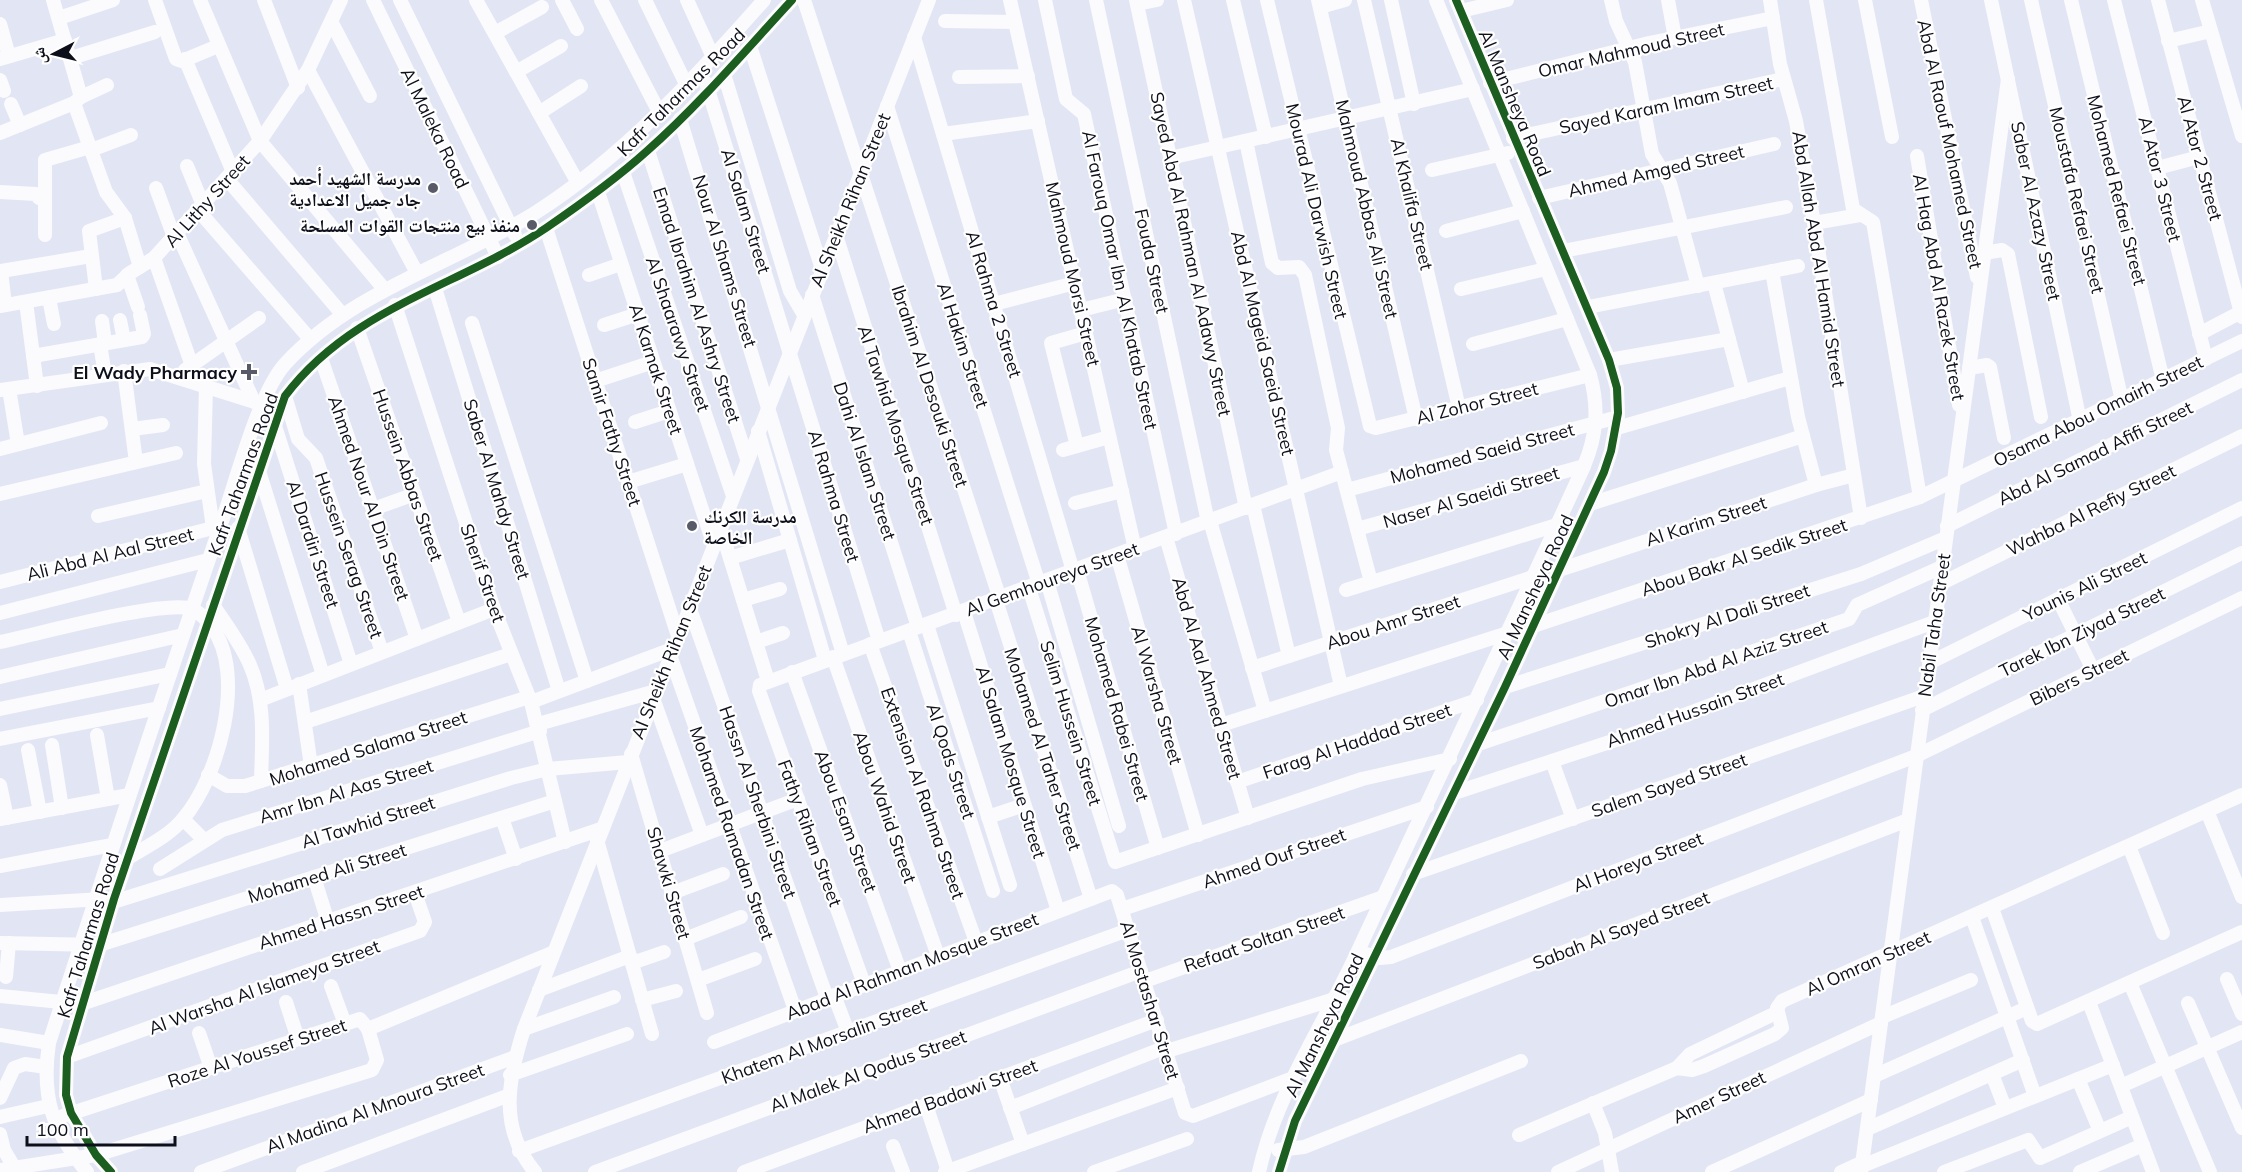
<svg xmlns="http://www.w3.org/2000/svg" width="2242" height="1172" font-family="Mulish,'Noto Naskh Arabic',sans-serif">
<rect width="100%" height="100%" fill="#e2e5f4"/>
<g fill="none" stroke-linecap="round" stroke-linejoin="round">
<g stroke="#fbfbfd" stroke-width="14">
<path d="M155 0 176 59 182 61 218 46"/>
<path d="M200 0 260 141 385 290"/>
<path d="M264 0 298 88"/>
<path d="M373 0 498 257"/>
<path d="M400 0 515 235"/>
<path d="M476 0 578 183"/>
<path d="M562 0 577 29"/>
<path d="M601 0 659 112"/>
<path d="M645 0 687 86"/>
<path d="M687 0 713 57"/>
<path d="M804 0 1000 599"/>
<path d="M1010 0 1135 549"/>
<path d="M1045 0 1066 99 1084 114 1176 534"/>
<path d="M1096 0 1208 522"/>
<path d="M1136 0 1246 508"/>
<path d="M1184 0 1341 686"/>
<path d="M1233 0 1266 137"/>
<path d="M1267 0 1370 426 1376 428 1590 375"/>
<path d="M1318 0 1416 419"/>
<path d="M1364 0 1459 408"/>
<path d="M1391 0 1414 104"/>
<path d="M1611 0 1616 21 1635 62 1652 154 1670 183 1698 286"/>
<path d="M1668 0 1675 38"/>
<path d="M1770 0 1780 64 1796 121 1814 223 1861 518"/>
<path d="M1816 0 1853 209 1873 222 1920 497"/>
<path d="M1865 0 1892 137"/>
<path d="M1921 0 1977 277"/>
<path d="M1991 0 2080 421"/>
<path d="M2031 0 2122 401"/>
<path d="M2071 0 2163 380"/>
<path d="M2114 0 2206 359"/>
<path d="M2158 0 2242 317"/>
<path d="M2202 0 2242 136"/>
<path d="M1137 4 1157 0"/>
<path d="M1320 7 1345 0"/>
<path d="M1461 11 1507 0"/>
<path d="M59 18 113 0"/>
<path d="M945 21 1015 22"/>
<path d="M332 23 370 96"/>
<path d="M0 24 9 56"/>
<path d="M495 33 542 7"/>
<path d="M914 37 1073 571"/>
<path d="M2168 41 2211 31"/>
<path d="M750 46 822 269"/>
<path d="M71 58 155 32"/>
<path d="M0 59 65 40"/>
<path d="M185 59 233 172"/>
<path d="M308 70 417 273"/>
<path d="M516 72 561 46"/>
<path d="M724 74 790 291 804 315"/>
<path d="M959 77 1028 76"/>
<path d="M0 80 4 91"/>
<path d="M706 83 879 641"/>
<path d="M1490 83 1649 43 1773 18"/>
<path d="M81 97 107 85"/>
<path d="M74 103 106 192 125 218 140 267"/>
<path d="M11 104 20 125"/>
<path d="M887 106 1039 584"/>
<path d="M539 113 581 86"/>
<path d="M680 119 843 654"/>
<path d="M0 133 74 103 81 97 53 0"/>
<path d="M943 134 1038 121"/>
<path d="M1513 138 1783 79"/>
<path d="M1246 141 1272 263 1278 268 1299 267 1305 275 1338 428 1336 450 1371 582"/>
<path d="M91 150 131 135"/>
<path d="M648 151 747 459"/>
<path d="M1917 156 1959 405"/>
<path d="M1170 158 1473 89"/>
<path d="M187 166 203 205"/>
<path d="M2157 168 2199 157"/>
<path d="M1432 170 1508 153"/>
<path d="M623 172 733 496"/>
<path d="M227 179 342 314"/>
<path d="M156 188 174 237"/>
<path d="M0 192 36 194 39 198 45 199"/>
<path d="M598 192 714 546"/>
<path d="M1539 198 1774 144"/>
<path d="M198 210 310 339"/>
<path d="M1814 223 1860 215"/>
<path d="M546 228 678 636"/>
<path d="M1446 231 1523 211"/>
<path d="M177 233 254 402"/>
<path d="M45 235V160L90 147"/>
<path d="M836 235 956 615"/>
<path d="M1563 251 1786 207"/>
<path d="M1984 253 2002 250 2008 254 2041 417"/>
<path d="M154 258 192 366"/>
<path d="M1772 271 1798 417 1816 485"/>
<path d="M127 275 138 307"/>
<path d="M589 275 621 264"/>
<path d="M1714 283 1743 392"/>
<path d="M435 288 559 691"/>
<path d="M96 289 89 231 125 218"/>
<path d="M1461 289 1546 269"/>
<path d="M812 295 918 627"/>
<path d="M49 298 54 324"/>
<path d="M26 302 37 386"/>
<path d="M994 304 1075 283"/>
<path d="M5 305 1 271 91 256"/>
<path d="M395 305 494 609 531 702 565 842"/>
<path d="M0 306 117 285 130 273 154 258 260 141 308 70 341 0"/>
<path d="M1588 307 1798 266"/>
<path d="M1081 310 1125 299"/>
<path d="M120 320 124 340"/>
<path d="M102 321 105 343"/>
<path d="M472 323 587 681"/>
<path d="M604 325 638 314"/>
<path d="M357 328 459 622"/>
<path d="M2199 334 2241 312"/>
<path d="M100 344 105 375"/>
<path d="M1473 344 1567 319"/>
<path d="M33 356 142 337 144 334 140 315"/>
<path d="M321 358 417 639"/>
<path d="M1609 360 1729 339"/>
<path d="M1969 368 1987 365 1990 367 2004 438"/>
<path d="M185 370 259 318"/>
<path d="M124 371 136 462"/>
<path d="M595 381 653 362"/>
<path d="M206 386 204 464 213 528"/>
<path d="M9 389 18 444"/>
<path d="M0 390 150 369 271 407"/>
<path d="M285 396 298 439 316 458 382 652"/>
<path d="M635 422 669 411"/>
<path d="M274 423 351 664"/>
<path d="M1617 428 1790 378"/>
<path d="M132 429 163 425"/>
<path d="M758 431 825 660"/>
<path d="M1077 446 1051 343 1086 333"/>
<path d="M0 449 101 423"/>
<path d="M1063 450 1109 437"/>
<path d="M258 468 323 675"/>
<path d="M628 482 687 464"/>
<path d="M1347 490 1618 417"/>
<path d="M0 494 176 453"/>
<path d="M1075 503 1122 491"/>
<path d="M1590 504 1803 436"/>
<path d="M1253 505 1289 656"/>
<path d="M373 509 415 494"/>
<path d="M98 516 207 491"/>
<path d="M1210 521 1265 711"/>
<path d="M720 526 768 681"/>
<path d="M1947 526 2242 380"/>
<path d="M238 528 287 689"/>
<path d="M1357 529 1584 466"/>
<path d="M1166 537 1248 818"/>
<path d="M1117 555 1198 835"/>
<path d="M730 558 790 540"/>
<path d="M1077 570 1158 848"/>
<path d="M1559 570 1816 485 1854 475"/>
<path d="M1047 581 1119 826"/>
<path d="M0 582 221 526"/>
<path d="M1940 584 2242 436"/>
<path d="M1029 588 1115 862 1362 779 1450 759"/>
<path d="M1346 590 1557 525"/>
<path d="M2058 599 2093 670"/>
<path d="M743 600 780 589"/>
<path d="M996 600 1091 899"/>
<path d="M213 605C226 624 241 644 250 665 266 702 262 742 261 781"/>
<path d="M689 606 827 998"/>
<path d="M964 612 1058 911"/>
<path d="M0 613 208 560"/>
<path d="M927 625 1010 885"/>
<path d="M1533 626 1920 497 2242 341"/>
<path d="M909 631 993 891"/>
<path d="M0 642C35 635 165 599 192 609 199 612 208 621 212 627 247 675 219 777 183 819 169 836 146 847 128 858"/>
<path d="M756 642 783 633"/>
<path d="M870 644 976 942"/>
<path d="M670 655 795 1010"/>
<path d="M833 657 938 956"/>
<path d="M1929 663 2242 508"/>
<path d="M1252 668 1533 577"/>
<path d="M792 672 900 971"/>
<path d="M0 677 183 635"/>
<path d="M299 684 311 766"/>
<path d="M1505 687 1861 574 1946 538"/>
<path d="M653 698 702 835"/>
<path d="M260 700 494 609"/>
<path d="M531 702 672 649"/>
<path d="M0 709 170 674"/>
<path d="M1922 710 2242 553"/>
<path d="M305 722 511 654"/>
<path d="M538 724 656 691"/>
<path d="M1221 725 1508 633"/>
<path d="M97 735 108 799"/>
<path d="M0 739 159 708"/>
<path d="M1478 744 1849 619 1857 605 1942 567"/>
<path d="M52 745 62 808"/>
<path d="M28 750 40 812"/>
<path d="M631 754 707 1013"/>
<path d="M1552 761 1573 819"/>
<path d="M208 775 227 786H245L529 697"/>
<path d="M1237 782 1477 700"/>
<path d="M0 785 7 818"/>
<path d="M1454 793 1622 738 1934 622"/>
<path d="M2207 811 2242 897"/>
<path d="M988 817 1024 805"/>
<path d="M502 818 516 859"/>
<path d="M0 819 129 795"/>
<path d="M183 819 203 839"/>
<path d="M597 840 652 1034"/>
<path d="M2129 846 2163 933"/>
<path d="M660 851 798 799"/>
<path d="M0 866 112 845"/>
<path d="M160 869 222 830 540 731"/>
<path d="M1413 874 1924 696"/>
<path d="M314 877 328 922"/>
<path d="M672 893 723 874"/>
<path d="M113 902 511 778 548 769 628 762"/>
<path d="M0 905 103 899"/>
<path d="M1992 908 2032 1021 2037 1024 2242 932"/>
<path d="M1122 909 1427 807"/>
<path d="M1972 917 2035 1096"/>
<path d="M685 939 741 917"/>
<path d="M0 943 99 945 555 801"/>
<path d="M1366 954 1380 958 1391 957 1916 756 2242 598"/>
<path d="M632 963 664 952"/>
<path d="M6 977 9 943"/>
<path d="M2227 979 2242 1014"/>
<path d="M698 980 755 959"/>
<path d="M1145 981 1383 897"/>
<path d="M2130 983 2210 1172"/>
<path d="M864 984 759 691 760 685 1342 472"/>
<path d="M331 986 345 1024"/>
<path d="M539 990 630 956"/>
<path d="M834 995 848 1032"/>
<path d="M0 996 81 1004 601 829"/>
<path d="M642 1000 676 991"/>
<path d="M286 1002 298 1039"/>
<path d="M2089 1002 2153 1172"/>
<path d="M2188 1003 2242 1128"/>
<path d="M1882 1017 1971 980"/>
<path d="M524 1029 614 997"/>
<path d="M199 1033 211 1068"/>
<path d="M0 1035 49 1043"/>
<path d="M1334 1040 1908 820"/>
<path d="M714 1042 1112 891 1117 895 1185 1113 1193 1116 1293 1078"/>
<path d="M1167 1051 1341 997"/>
<path d="M67 1057 420 931 425 922 415 893"/>
<path d="M1677 1068 1690 1054 1778 1012"/>
<path d="M1992 1074 2005 1108"/>
<path d="M510 1075 627 1034"/>
<path d="M1874 1076 2027 1008"/>
<path d="M1000 1078 1023 1144"/>
<path d="M2078 1079 2100 1131"/>
<path d="M2121 1086 2242 1032"/>
<path d="M0 1098 14 1068 25 1064 46 1067"/>
<path d="M1593 1103 1605 1133 1612 1172"/>
<path d="M926 1105 948 1171"/>
<path d="M1010 1108 1166 1047"/>
<path d="M63 1116 360 1019 368 1029 552 953"/>
<path d="M0 1117 48 1106"/>
<path d="M1867 1129 2023 1060"/>
<path d="M0 1134 4 1150 17 1172"/>
<path d="M1519 1135 1677 1068 1692 1070 1704 1066 1775 1034 1782 1028 1777 1008 1782 1001 2242 795"/>
<path d="M893 1146 903 1172"/>
<path d="M1278 1150 1304 1147 1521 1061"/>
<path d="M519 1151 1128 930"/>
<path d="M1862 1166 2113 1065"/>
<path d="M0 1170 96 1155 372 1070 377 1060 368 1029"/>
<path d="M87 1172C52 1130 41 1097 49 1043 105 869 162 696 221 524 236 482 258 394 285 364 353 290 453 264 535 213 623 157 696 77 764 0"/>
<path d="M111 1172 96 1155 71 1113 66 1095 67 1057 114 899 285 396C352 307 458 287 546 228 581 204 616 179 647 151 699 105 745 51 792 0"/>
<path d="M201 1172 515 1057"/>
<path d="M303 1172 507 1096"/>
<path d="M535 1172C498 1128 508 1079 524 1029L929 0"/>
<path d="M595 1172 1141 971"/>
<path d="M744 1172 1157 1020"/>
<path d="M945 1172 1178 1088"/>
<path d="M1094 1172 1187 1139"/>
<path d="M1259 1172C1276 1093 1324 1025 1357 953 1433 790 1510 629 1584 466 1597 435 1599 407 1590 375L1436 0"/>
<path d="M1279 1172 1295 1121 1505 687 1604 472 1611 451 1618 413 1617 388 1609 360 1456 0"/>
<path d="M1558 1172 1881 1023"/>
<path d="M1712 1172 1871 1100"/>
<path d="M1841 1172 1863 1162"/>
<path d="M1861 1172 2008 79"/>
<path d="M1944 1172 2028 1140 2040 1158 2132 1117"/>
<path d="M2080 1172 2143 1145"/>
</g>
<g stroke="#fff" stroke-width="11">
<g id="cycleway">
<path d="M111 1172 96 1155 71 1113 66 1095 67 1057 114 899 285 396C352 307 458 287 546 228 581 204 616 179 647 151 699 105 745 51 792 0"/>
<path d="M1279 1172 1295 1121 1505 687 1604 472 1611 451 1618 413 1617 388 1609 360 1456 0"/>
</g>
</g>
<use href="#cycleway" stroke="#1b5e20" stroke-width="8"/>
</g>
<g fill="#585a67" stroke="#fff" stroke-width="2">
<circle cx="433" cy="188" r="6"/>
<circle cx="532" cy="225" r="6"/>
<path d="M246 363h6v6h6v6h-6v6h-6v-6h-6v-6h6z"/>
<circle cx="692" cy="526" r="6"/>
</g>
<g text-anchor="middle" dominant-baseline="central" stroke-width="4.5" stroke-linejoin="round" paint-order="stroke">
<g font-size="18" fill="#0d0f1b" stroke="#fff">
<text transform="translate(1631 50) rotate(-13)">Omar Mahmoud Street</text>
<text transform="translate(681 92) rotate(-45)">Kafr Taharmas Road</text>
<text transform="translate(1515 103) rotate(67)">Al Mansheya Road</text>
<text transform="translate(1666 105) rotate(-12)">Sayed Karam Imam Street</text>
<text transform="translate(435 128) rotate(64)">Al Maleka Road</text>
<text transform="translate(1950 144) rotate(78)">Abd Al Raouf Mohamed Street</text>
<text transform="translate(2200 158) rotate(75)">Al Ator 2 Street</text>
<text transform="translate(1656 171) rotate(-13)">Ahmed Amged Street</text>
<text transform="translate(2160 179) rotate(76)">Al Ator 3 Street</text>
<text transform="translate(2117 190) rotate(76)">Mohamed Refaei Street</text>
<text transform="translate(850 200) rotate(-68)">Al Sheikh Rihan Street</text>
<text transform="translate(2077 200) rotate(77)">Moustafa Refaei Street</text>
<text transform="translate(207 201) rotate(-48)">Al Lithy Street</text>
<text transform="translate(1412 204) rotate(77)">Al Khalifa Street</text>
<text transform="translate(1367 209) rotate(77)">Mahmoud Abbas Ali Street</text>
<text transform="translate(746 211) rotate(73)">Al Salam Street</text>
<text transform="translate(1317 211) rotate(77)">Mourad Ali Darwish Street</text>
<text transform="translate(2036 211) rotate(78)">Saber Al Azazy Street</text>
<text transform="translate(1191 254) rotate(78)">Sayed Abd Al Rahman Al Adawy Street</text>
<text transform="translate(1819 259) rotate(81)">Abd Allah Abd Al Hamid Street</text>
<text transform="translate(725 261) rotate(73)">Nour Al Shams Street</text>
<text transform="translate(1152 261) rotate(78)">Fouda Street</text>
<text transform="translate(1073 274) rotate(77)">Mahmoud Morsi Street</text>
<text transform="translate(1120 280) rotate(78)">Al Farouq Omar Ibn Al Khatab Street</text>
<text transform="translate(1939 287) rotate(80)">Al Hag Abd Al Razek Street</text>
<text transform="translate(994 304) rotate(73)">Al Rahma 2 Street</text>
<text transform="translate(697 305) rotate(72)">Emad Ibrahim Al Ashry Street</text>
<text transform="translate(678 334) rotate(71)">Al Shaarawy Street</text>
<text transform="translate(1263 343) rotate(77)">Abd Al Mageid Saeid Street</text>
<text transform="translate(963 345) rotate(72)">Al Hakim Street</text>
<text transform="translate(656 369) rotate(72)">Al Karnak Street</text>
<text transform="translate(930 386) rotate(72)">Ibrahim Al Desouki Street</text>
<text transform="translate(1477 403) rotate(-14)">Al Zohor Street</text>
<text transform="translate(2098 411) rotate(-26)">Osama Abou Omairh Street</text>
<text transform="translate(896 425) rotate(72)">Al Tawhid Mosque Street</text>
<text transform="translate(612 432) rotate(72)">Samir Fathy Street</text>
<text transform="translate(1482 453) rotate(-15)">Mohamed Saeid Street</text>
<text transform="translate(2095 453) rotate(-26)">Abd Al Samad Afifi Street</text>
<text transform="translate(865 461) rotate(72)">Dahi Al Islam Street</text>
<text transform="translate(243 474) rotate(-70)">Kafr Taharmas Road</text>
<text transform="translate(408 475) rotate(71)">Hussein Abbas Street</text>
<text transform="translate(497 489) rotate(73)">Saber Al Mahdy Street</text>
<text transform="translate(834 496) rotate(73)">Al Rahma Street</text>
<text transform="translate(1471 497) rotate(-16)">Naser Al Saeidi Street</text>
<text transform="translate(369 498) rotate(71)">Ahmed Nour Al Din Street</text>
<text transform="translate(2091 510) rotate(-26)">Wahba Al Refiy Street</text>
<text transform="translate(1706 521) rotate(-18)">Al Karim Street</text>
<text transform="translate(313 544) rotate(72)">Al Dardiri Street</text>
<text transform="translate(110 554) rotate(-14)">Ali Abd Al Aal Street</text>
<text transform="translate(349 555) rotate(71)">Hussein Serag Street</text>
<text transform="translate(1744 557) rotate(-18)">Abou Bakr Al Sedik Street</text>
<text transform="translate(483 573) rotate(71)">Sherif Street</text>
<text transform="translate(1052 579) rotate(-20)">Al Gemhoureya Street</text>
<text transform="translate(2085 586) rotate(-26)">Younis Ali Street</text>
<text transform="translate(1535 587) rotate(-65)">Al Mansheya Road</text>
<text transform="translate(1727 616) rotate(-18)">Shokry Al Dali Street</text>
<text transform="translate(1393 622) rotate(-18)">Abou Amr Street</text>
<text transform="translate(1934 625) rotate(-82)">Nabil Taha Street</text>
<text transform="translate(2082 632) rotate(-26)">Tarek Ibn Ziyad Street</text>
<text transform="translate(671 652) rotate(-68)">Al Sheikh Rihan Street</text>
<text transform="translate(1716 664) rotate(-19)">Omar Ibn Abd Al Aziz Street</text>
<text transform="translate(2079 677) rotate(-26)">Bibers Street</text>
<text transform="translate(1207 678) rotate(74)">Abd Al Aal Ahmed Street</text>
<text transform="translate(1157 695) rotate(74)">Al Warsha Street</text>
<text transform="translate(1117 709) rotate(74)">Mohamed Rabei Street</text>
<text transform="translate(1695 710) rotate(-20)">Ahmed Hussain Street</text>
<text transform="translate(1071 723) rotate(73)">Selim Hussein Street</text>
<text transform="translate(1357 741) rotate(-19)">Farag Al Haddad Street</text>
<text transform="translate(368 748) rotate(-18)">Mohamed Salama Street</text>
<text transform="translate(1043 749) rotate(72)">Mohamed Al Taher Street</text>
<text transform="translate(951 761) rotate(72)">Al Qods Street</text>
<text transform="translate(1011 762) rotate(73)">Al Salam Mosque Street</text>
<text transform="translate(1669 785) rotate(-19)">Salem Sayed Street</text>
<text transform="translate(346 791) rotate(-17)">Amr Ibn Al Aas Street</text>
<text transform="translate(923 793) rotate(71)">Extension Al Rahma Street</text>
<text transform="translate(758 802) rotate(71)">Hassn Al Sherbini Street</text>
<text transform="translate(885 807) rotate(71)">Abou Wahid Street</text>
<text transform="translate(846 821) rotate(70)">Abou Esam Street</text>
<text transform="translate(368 822) rotate(-17)">Al Tawhid Street</text>
<text transform="translate(732 833) rotate(71)">Mohamed Ramadan Street</text>
<text transform="translate(810 833) rotate(70)">Fathy Rihan Street</text>
<text transform="translate(1274 858) rotate(-19)">Ahmed Ouf Street</text>
<text transform="translate(1638 862) rotate(-21)">Al Horeya Street</text>
<text transform="translate(327 873) rotate(-17)">Mohamed Ali Street</text>
<text transform="translate(669 883) rotate(74)">Shawki Street</text>
<text transform="translate(341 917) rotate(-18)">Ahmed Hassn Street</text>
<text transform="translate(1621 930) rotate(-21)">Sabah Al Sayed Street</text>
<text transform="translate(88 935) rotate(-73)">Kafr Taharmas Road</text>
<text transform="translate(1264 939) rotate(-19)">Refaat Soltan Street</text>
<text transform="translate(1868 963) rotate(-24)">Al Omran Street</text>
<text transform="translate(912 966) rotate(-21)">Abad Al Rahman Mosque Street</text>
<text transform="translate(264 987) rotate(-20)">Al Warsha Al Islameya Street</text>
<text transform="translate(1150 1000) rotate(73)">Al Mostashar Street</text>
<text transform="translate(1324 1025) rotate(-64)">Al Mansheya Road</text>
<text transform="translate(824 1041) rotate(-20)">Khatem Al Morsalin Street</text>
<text transform="translate(257 1053) rotate(-18)">Roze Al Youssef Street</text>
<text transform="translate(868 1071) rotate(-20)">Al Malek Al Qodus Street</text>
<text transform="translate(950 1096) rotate(-20)">Ahmed Badawi Street</text>
<text transform="translate(1719 1097) rotate(-25)">Amer Street</text>
<text transform="translate(375 1108) rotate(-20)">Al Madina Al Mnoura Street</text>
</g>
<g font-size="18" font-weight="bold" fill="#0d0f1b" stroke="#fff" text-anchor="end">
<text x="421" y="178">مدرسة الشهيد أحمد<tspan x="421" dy="21">جاد جميل الاعدادية</tspan></text>
<text x="520" y="225">منفذ بيع منتجات القوات المسلحة</text>
<text x="237" y="372">El Wady Pharmacy</text>
<text x="704" y="516" text-anchor="start">مدرسة الكرنك<tspan x="704" dy="21">الخاصة</tspan></text>
</g>
</g>
<g transform="translate(54 54) rotate(263)" stroke="#ffffff" stroke-width="4.5" paint-order="stroke">
<path d="M0-4.5L10 22L0 15L-10 22Z" fill="#0d0f1b"/>
<text y="-9" font-size="16" font-weight="bold" text-anchor="middle" fill="#0d0f1b">ش</text>
</g>
<path d="M27 1136v9h148v-9" fill="none" stroke="#0d0f1b" stroke-width="3"/>
<text x="36" y="1136" font-size="18" fill="#0d0f1b" stroke="#ffffff" stroke-width="4.5" paint-order="stroke">100 m</text>
</svg>
